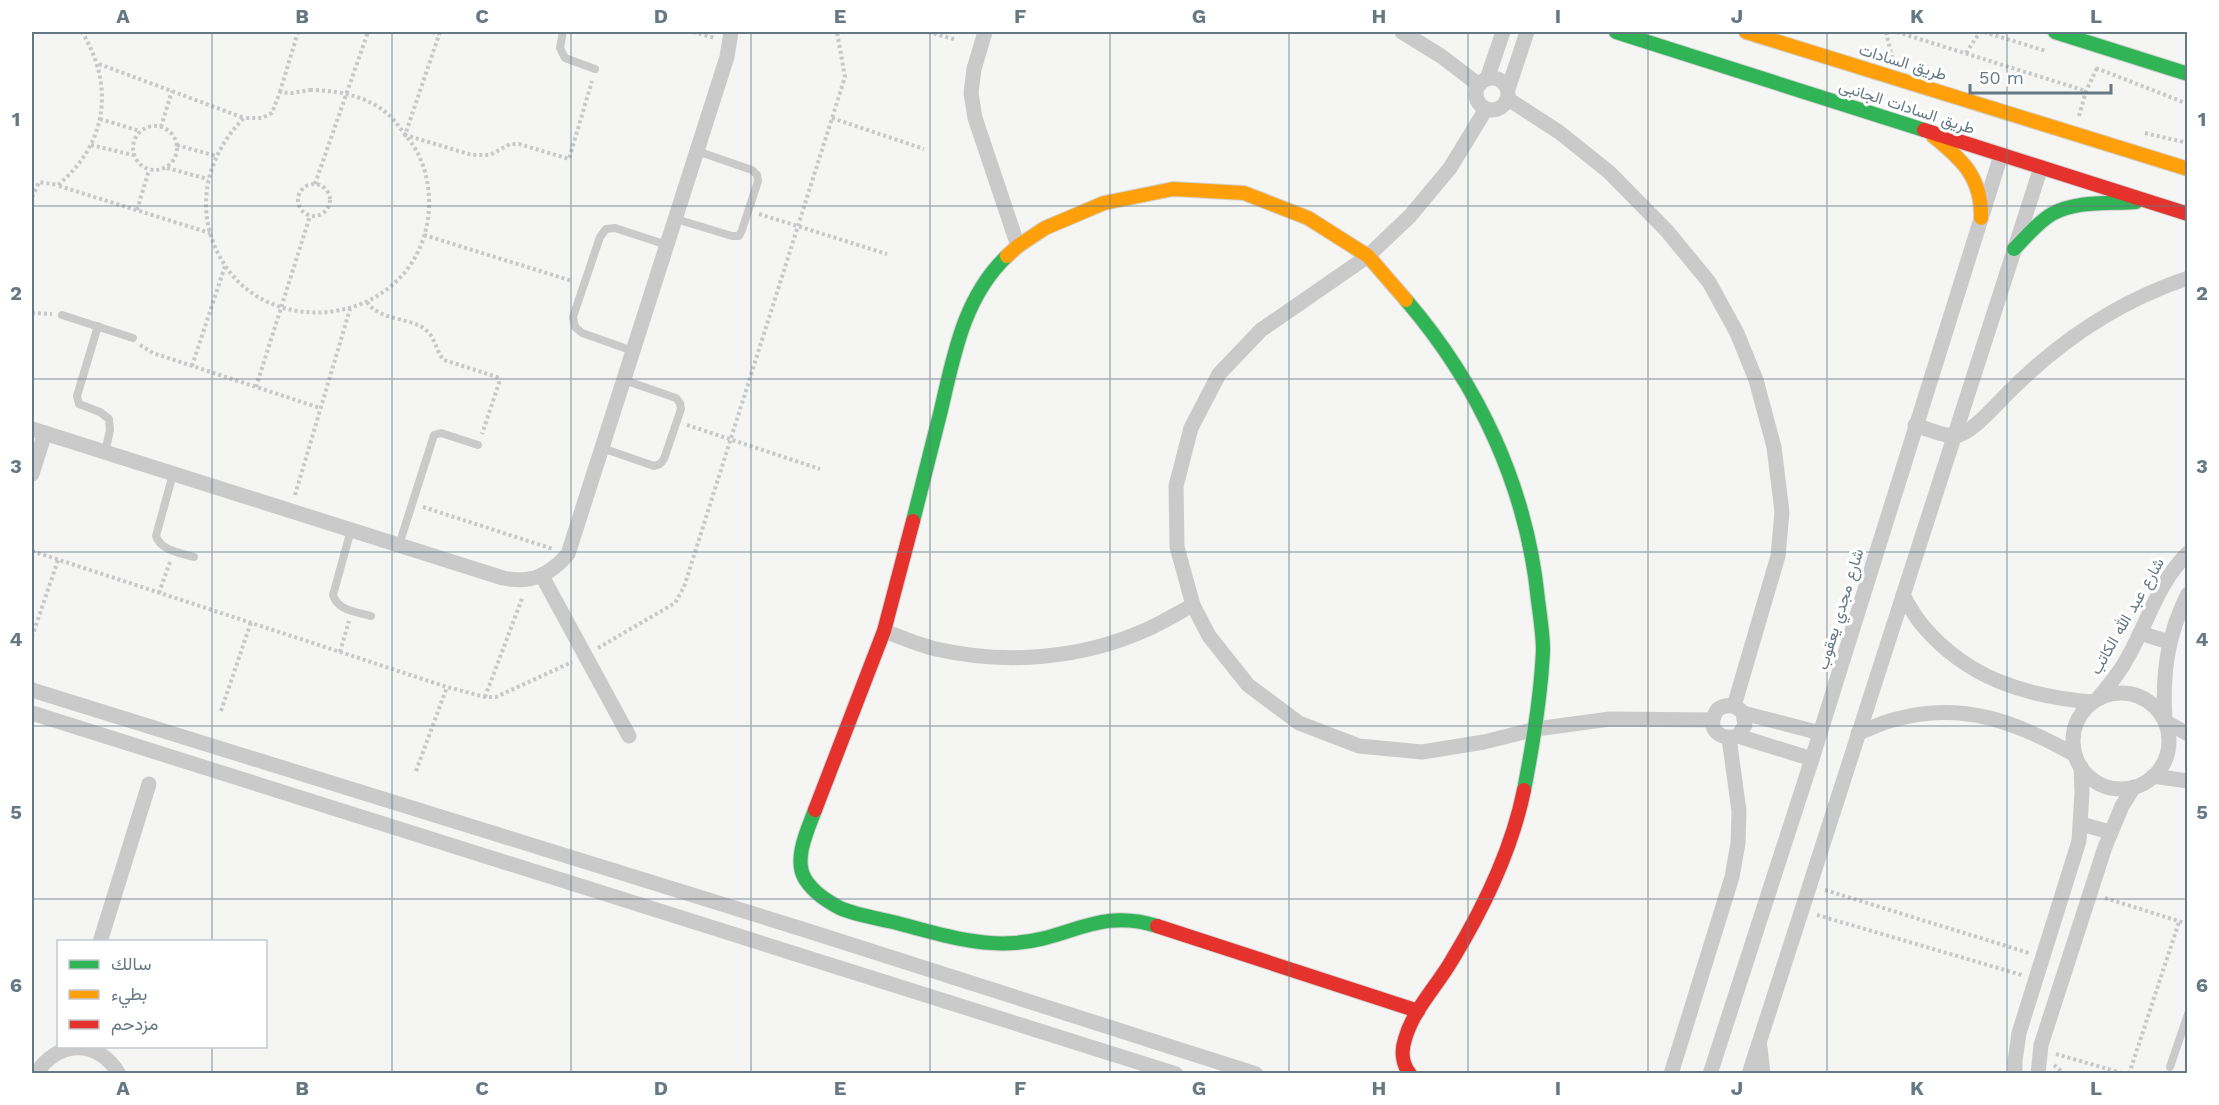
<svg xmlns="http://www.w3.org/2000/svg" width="2219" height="1105" font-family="'Work Sans',Vazirmatn,sans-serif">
<rect width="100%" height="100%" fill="#f5f5f4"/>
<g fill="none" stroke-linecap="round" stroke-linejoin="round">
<g stroke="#d1d3d3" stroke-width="16">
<g id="fast">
<path d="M1616 32 1924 130"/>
<path d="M2055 32 2188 74"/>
<path d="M2014 249C2026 237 2038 222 2052 214 2077 200 2109 204 2136 202"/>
<path d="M1406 300C1479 385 1527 488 1538 600 1540 616 1543 634 1543 650 1541 697 1533 744 1524 790"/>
<path d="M913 521C922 484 932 447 941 410 954 354 964 297 1007 256"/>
<path d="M815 810C808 829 793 859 805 879 814 893 827 901 840 908 856 915 876 918 893 922 933 932 973 946 1014 943 1068 940 1098 907 1157 926"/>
</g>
</g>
<g stroke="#d1d3d3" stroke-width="16">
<g id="slow">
<path d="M1746 32 2188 169"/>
<path d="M1933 136C1963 160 1982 178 1981 218"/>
<path d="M1007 256 1018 246 1045 228 1104 203 1173 189 1244 193 1308 218 1368 256 1406 300"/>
</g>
</g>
<g stroke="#d1d3d3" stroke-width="16">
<g id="jam">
<path d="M1924 130 2188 214"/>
<path d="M815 810 884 631 913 521"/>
<path d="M1157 926 1418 1011"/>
<path d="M1410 1074C1402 1064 1401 1051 1405 1039 1413 1010 1437 986 1452 960 1483 909 1512 849 1524 790"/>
</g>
</g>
<g stroke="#c7c8c9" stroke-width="4" stroke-dasharray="3 3" stroke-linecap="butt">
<path d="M432 32 439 34"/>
<path d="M440 32 405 135 472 155H490L510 144H519L569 159 592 81"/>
<path d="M693 32 715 38"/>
<path d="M928 32 957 40"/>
<path d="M1886 32 1892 57"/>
<path d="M1897 32 2086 91"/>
<path d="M1984 32 2046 51"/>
<path d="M1966 53 1980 32"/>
<path d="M99 64 244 118"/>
<path d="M2096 68 2188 104"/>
<path d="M310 90C339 90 372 97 393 119 398 125 402 131 407 137 424 158 430 183 429 209 421 332 245 352 210 233 198 190 214 148 244 118H262L272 113 280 92 292 93Z"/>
<path d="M280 92 298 32"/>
<path d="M2079 116 2086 91 2097 68"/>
<path d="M832 118 924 149"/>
<path d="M100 119 140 131"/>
<circle cx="155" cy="148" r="22"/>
<path d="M161 127 172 91"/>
<path d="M2145 133 2188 143"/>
<path d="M91 145 133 155"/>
<path d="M177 145 216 156"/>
<path d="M167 168 208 179"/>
<path d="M315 184 368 32"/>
<circle cx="314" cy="200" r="16"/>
<path d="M59 186 210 233"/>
<path d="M32 197 39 182 58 185C107 144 115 86 82 32"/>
<path d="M137 210 149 170"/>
<path d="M759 214 887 254"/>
<path d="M424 235 572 281"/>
<path d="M367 302C380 322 411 316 427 331 436 339 436 352 444 360L497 377 499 383 482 434"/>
<path d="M32 313 52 314"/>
<path d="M140 345 153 353 320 408"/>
<path d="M192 366 225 266"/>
<path d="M256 387 310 216"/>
<path d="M687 425 820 469"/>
<path d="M295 495 350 309"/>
<path d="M423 507 553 549"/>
<path d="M32 551 447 687 485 697H496L572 662"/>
<path d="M159 593 170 562"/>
<path d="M32 637 58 560"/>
<path d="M598 648 675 603 684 587 845 77 837 32"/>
<path d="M340 652 349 621"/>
<path d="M485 697 523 596"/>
<path d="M221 711 251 622"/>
<path d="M416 771 447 687"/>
<path d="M1825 890 2029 953"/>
<path d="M2105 898 2188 924"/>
<path d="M1817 915 2022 975"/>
<path d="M2056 1054 2125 1074"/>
<path d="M2054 1065 2065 1074"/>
<path d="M2129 1074 2179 922"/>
</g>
<g stroke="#cacacb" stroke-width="8">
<path d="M563 32 560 48 565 58 595 69"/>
<path d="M676 219 732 236H739L742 230 758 181 757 175 752 170 697 151"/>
<path d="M62 315 133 338"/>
<path d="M98 326 77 396 79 404 100 412 109 419 110 430 105 452"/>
<path d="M633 351 582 333 575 327 573 317 600 237 606 229 615 228 667 245"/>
<path d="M602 448 654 466 660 464 664 459 681 409 680 403 676 398 624 380"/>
<path d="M173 474 156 536C161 551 181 553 194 557"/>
<path d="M351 530 333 595C338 611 357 612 371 616"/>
<path d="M399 545 434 435 441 433 478 445"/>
<path d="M2170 1067 2188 1014"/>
</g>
<g stroke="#cacacb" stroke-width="15">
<path d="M985 32 974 69 971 93 975 118 1018 246"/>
<path d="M1402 32 1441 56 1479 85"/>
<circle cx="1492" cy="94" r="16"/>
<path d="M1487 79 1503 32"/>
<path d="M1508 89 1527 32"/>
<path d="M1508 99 1559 132 1609 172 1667 231 1709 282 1737 333 1756 380 1774 447 1782 512 1778 556 1734 706"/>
<path d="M1486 109 1450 168 1410 216 1368 256 1261 330 1219 374 1191 428 1176 486 1177 547 1193 605 1209 636 1248 685 1299 723 1359 746 1422 752 1484 742 1536 729 1610 719 1712 720"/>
<path d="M1915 425C1924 428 1947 437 1955 436 1972 434 1998 402 2011 390 2062 339 2119 301 2188 278"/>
<path d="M32 429 503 578C531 584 550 575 568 554L727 57 731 32"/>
<path d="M32 474 45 433"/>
<path d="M542 576 629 736"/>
<path d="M1903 595C1909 606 1915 617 1923 626 1968 679 2026 696 2092 702"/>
<path d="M884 631C901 637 919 645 936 649 1006 665 1082 659 1148 629 1163 622 1178 613 1193 605"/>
<path d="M2140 633 2169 642"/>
<path d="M32 690 802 929 1256 1074"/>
<circle cx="2121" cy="741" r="48"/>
<path d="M2099 697C2110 684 2121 671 2129 655 2148 621 2159 581 2188 553"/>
<path d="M32 713 1176 1074"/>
<path d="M1743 713 1820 733"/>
<path d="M2165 721C2162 675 2167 635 2188 594"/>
<path d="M2166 722 2188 734"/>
<path d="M1858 733C1870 729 1881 723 1893 720 1961 700 2017 722 2075 755"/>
<path d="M1738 736 1745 725 1743 713C1735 704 1727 704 1718 709 1705 727 1718 741 1738 736L1812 759"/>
<path d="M2153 776 2188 781"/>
<path d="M2081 824 2110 832"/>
<path d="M100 942 149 784"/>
<path d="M1760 1047 1763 1074"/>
<path d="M36 1074C57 1040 98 1038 119 1074"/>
<path d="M1671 1074 1732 877 1738 843 1739 811 1729 738"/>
<path d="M1710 1074 1812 759 2001 155"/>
<path d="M1749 1074 2041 167"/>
<path d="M2015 1074V1061L2019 1033 2079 841 2082 792 2081 767"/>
<path d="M2038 1074 2041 1045 2105 847 2122 806 2134 787"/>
</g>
<use href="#fast" stroke="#30b455" stroke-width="14"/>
<use href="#slow" stroke="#ff9f0a" stroke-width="14"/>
<use href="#jam" stroke="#e5322d" stroke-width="14"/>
</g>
<path fill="none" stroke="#657984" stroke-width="1.5" stroke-opacity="0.55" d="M212 32V942M392 32V1074M571 32V1074M751 32V1074M930 32V1074M1110 32V1074M1289 32V1074M1468 32V1074M1648 32V1074M1827 32V1074M2007 32V1074M32 206H2188M32 379H2188M32 552H2188M32 726H2188M32 899H2188M212 1046V1074"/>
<g text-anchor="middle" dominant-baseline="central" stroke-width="6" stroke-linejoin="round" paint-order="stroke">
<g font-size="16" fill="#657984" stroke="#fff">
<text transform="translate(1903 62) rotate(17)">طريق السادات</text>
<text transform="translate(1907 107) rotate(18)">طريق السادات الجانبى</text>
<text transform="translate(1840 609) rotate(-73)">شارع مجدي يعقوب</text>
<text transform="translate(2127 616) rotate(-60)">شارع عبد الله الكاتب</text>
</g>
</g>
<rect width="2219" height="1105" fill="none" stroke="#ffffff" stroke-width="66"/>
<rect x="57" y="940" width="210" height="108" fill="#ffffff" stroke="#c1c9ce" stroke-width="1.5"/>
<rect x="69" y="960" width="30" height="9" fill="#30b455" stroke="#c1c9ce" stroke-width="1.5"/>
<text x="111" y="970" font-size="18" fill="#657984">سالك</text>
<rect x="69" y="990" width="30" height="9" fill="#ff9f0a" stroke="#c1c9ce" stroke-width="1.5"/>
<text x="111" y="1000" font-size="18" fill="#657984">بطيء</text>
<rect x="69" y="1020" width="30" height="9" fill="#e5322d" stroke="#c1c9ce" stroke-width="1.5"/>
<text x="111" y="1030" font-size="18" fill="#657984">مزدحم</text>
<path d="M1970 84v9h141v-9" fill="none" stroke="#657984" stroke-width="3"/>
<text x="1979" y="84" font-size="18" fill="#657984" stroke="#ffffff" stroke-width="4.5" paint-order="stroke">50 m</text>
<rect x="33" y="33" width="2153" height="1039" fill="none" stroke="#657984" stroke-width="2"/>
<g font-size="20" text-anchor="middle" font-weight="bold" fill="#657984">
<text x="123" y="23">A</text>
<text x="302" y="23">B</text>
<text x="482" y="23">C</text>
<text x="661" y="23">D</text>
<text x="840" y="23">E</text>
<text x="1020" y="23">F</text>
<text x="1199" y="23">G</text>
<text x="1379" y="23">H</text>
<text x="1558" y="23">I</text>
<text x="1737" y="23">J</text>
<text x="1917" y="23">K</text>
<text x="2096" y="23">L</text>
<text x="16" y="126">1</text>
<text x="2202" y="126">1</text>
<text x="16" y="300">2</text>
<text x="2202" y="300">2</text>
<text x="16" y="473">3</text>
<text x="2202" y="473">3</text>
<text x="16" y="646">4</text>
<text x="2202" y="646">4</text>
<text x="16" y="819">5</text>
<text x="2202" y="819">5</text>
<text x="16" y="992">6</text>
<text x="2202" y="992">6</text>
<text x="123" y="1095">A</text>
<text x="302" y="1095">B</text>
<text x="482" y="1095">C</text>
<text x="661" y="1095">D</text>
<text x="840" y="1095">E</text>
<text x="1020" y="1095">F</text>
<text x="1199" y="1095">G</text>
<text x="1379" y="1095">H</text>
<text x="1558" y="1095">I</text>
<text x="1737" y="1095">J</text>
<text x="1917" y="1095">K</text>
<text x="2096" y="1095">L</text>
</g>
</svg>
